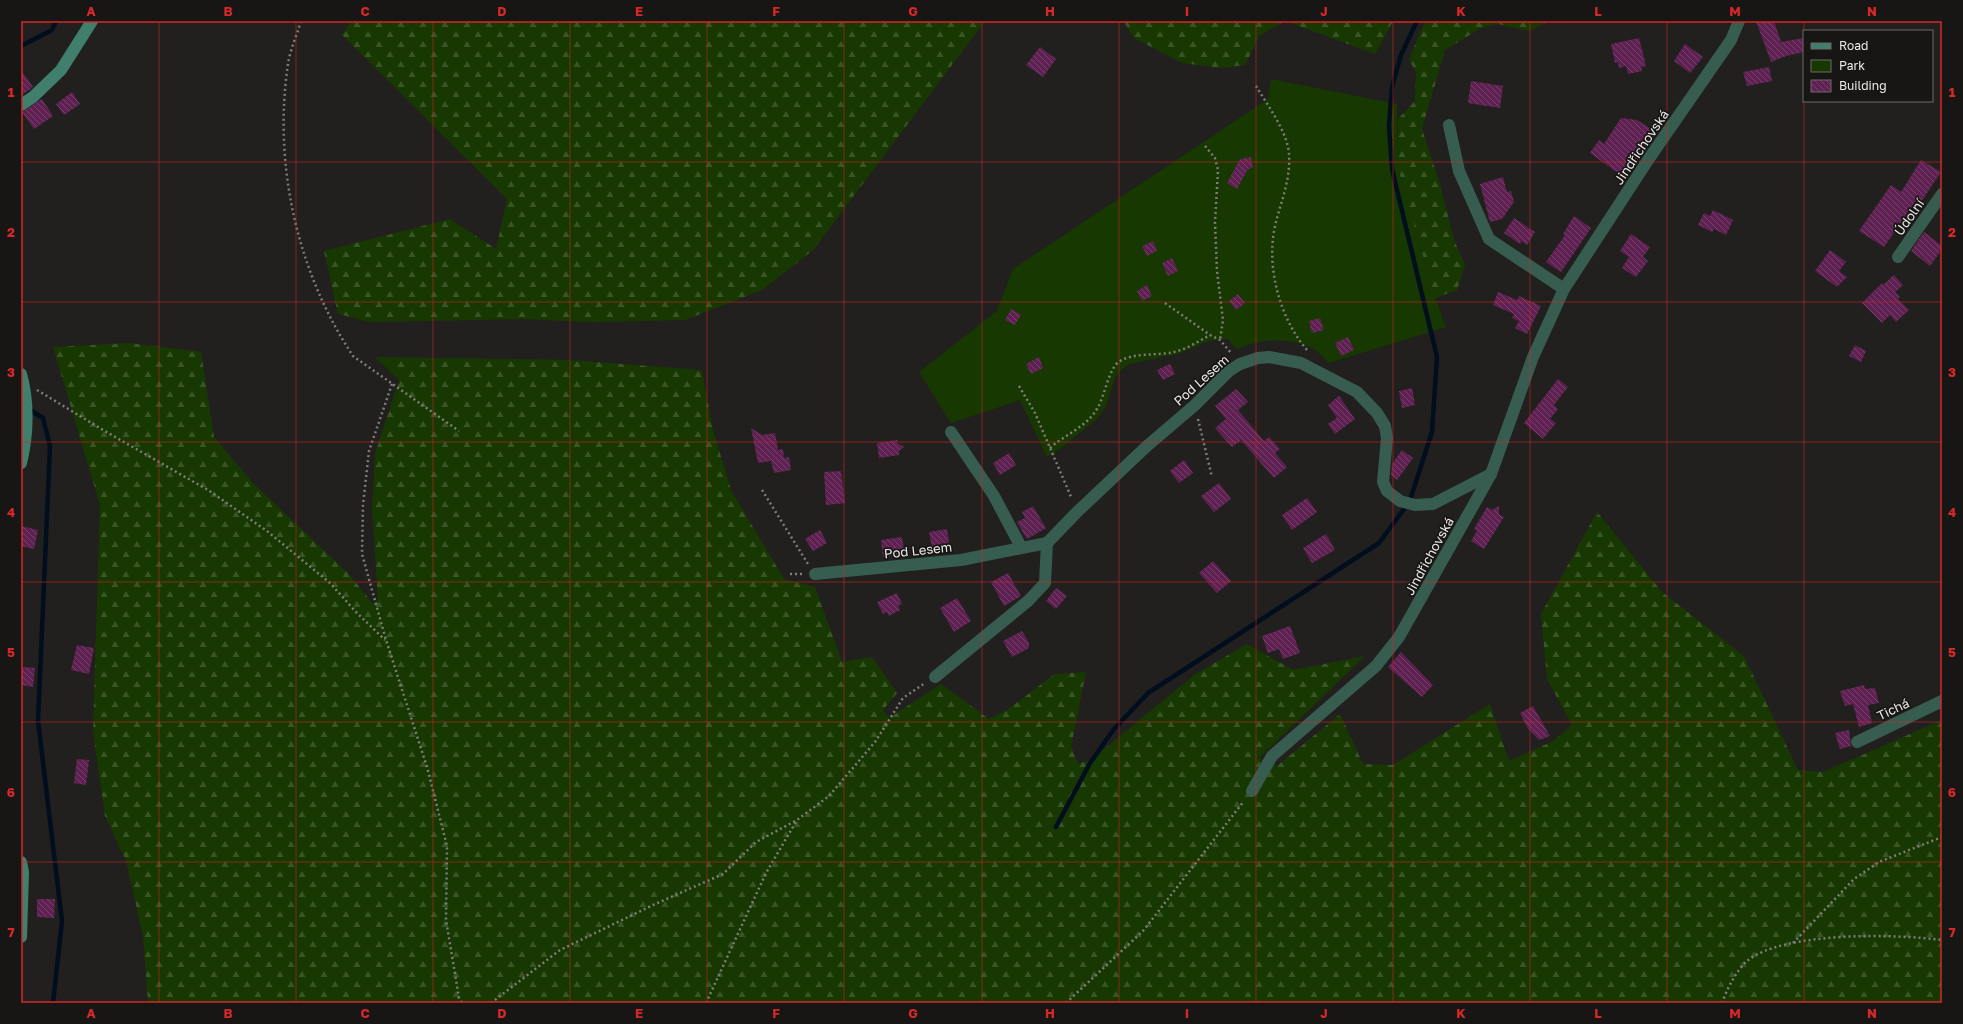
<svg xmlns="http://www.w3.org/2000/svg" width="1963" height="1024" font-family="'Golos Text',sans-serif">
<defs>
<pattern id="forest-firs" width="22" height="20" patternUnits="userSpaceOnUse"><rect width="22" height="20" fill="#173801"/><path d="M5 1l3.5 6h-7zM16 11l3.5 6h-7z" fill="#395526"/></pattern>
<pattern id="building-back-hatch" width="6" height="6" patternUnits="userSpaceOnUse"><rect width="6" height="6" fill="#5e2151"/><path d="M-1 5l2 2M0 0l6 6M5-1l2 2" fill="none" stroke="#75416a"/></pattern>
</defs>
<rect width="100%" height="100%" fill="#22201e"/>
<path fill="#173801" d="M1271 79 1397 104 1398 168 1435 298 1446 327 1329 363C1324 358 1317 350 1310 347 1287 337 1259 339 1237 349L1228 339 1208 341 1178 354 1129 364 1121 370 1114 380 1107 404 1098 418 1061 448 1047 457 1020 400 951 423 919 372 997 311 1013 269 1268 99Z"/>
<g fill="url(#forest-firs)">
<path d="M351 21H985L813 250 762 290 685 320 590 322 524 319 370 322 338 314 324 251 450 219 496 249 507 199 342 35Z"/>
<path d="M1123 21H1393L1375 54 1285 21 1260 35 1245 65 1222 68 1182 63 1134 38Z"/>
<path d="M1425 21H1549L1529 31 1498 24 1481 28 1445 50 1422 129 1440 184 1454 240 1465 265 1457 290 1435 298 1398 168V119L1415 101 1416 72 1409 60Z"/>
<path d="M130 343 201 352 214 437 253 483 349 574 373 604 378 599 372 510 375 454 399 380 375 357 570 360 702 370 713 430 731 490 784 579 815 587 842 662 872 657 897 693 883 710 889 718 941 684 989 719 1007 710 1055 674 1086 672 1071 747 1078 764 1092 759 1194 675 1247 644 1293 670 1365 656 1259 758 1277 766 1340 714 1363 764 1393 765 1490 704 1509 761 1553 741 1572 725 1547 679 1541 614 1597 512 1662 592 1744 656 1798 770 1823 772 1942 720V1003H148L143 936 126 861 105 816 93 731 100 505 53 347Z"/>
</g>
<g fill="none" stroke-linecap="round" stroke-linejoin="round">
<g stroke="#000e1d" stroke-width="4.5">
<path d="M21 46 52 30 56 21"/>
<path d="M27 408 43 418 50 446 38 721 62 921 53 1003"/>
<path d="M1411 497 1432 432 1437 357 1392 169 1389 125 1392 87 1401 55 1417 21"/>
<path d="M1056 827 1090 763 1114 729 1148 693 1379 543 1404 509"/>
</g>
</g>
<g fill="url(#building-back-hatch)">
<path d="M1756 21H1774L1781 42 1804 38V52L1786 56 1771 62Z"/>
<path d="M1639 38 1646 66 1641 67 1642 71 1628 74 1626 66 1619 68 1618 62 1615 63 1611 44Z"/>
<path d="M1685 44 1703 57 1690 73 1674 61Z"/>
<path d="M1040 47 1056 59 1043 77 1026 65Z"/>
<path d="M1769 67 1772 81 1747 86 1743 72Z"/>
<path d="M21 70 33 87 21 96Z"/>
<path d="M1471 81 1503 86 1500 108 1468 103Z"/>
<path d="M72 92 80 104 64 115 56 104Z"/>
<path d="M42 99 53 116 34 129 22 112Z"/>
<path d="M1621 118 1637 120 1657 133 1625 178 1590 153 1599 140 1604 144Z"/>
<path d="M1251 157 1253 168 1248 169 1237 189 1227 183 1240 159Z"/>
<path d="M1921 160 1941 172 1919 205 1915 202 1884 247 1859 231 1891 185 1901 192Z"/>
<path d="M1503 177 1507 192 1511 191 1514 202 1502 219 1490 222 1480 184Z"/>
<path d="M1713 210 1733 220 1726 235 1714 229 1712 232 1698 225 1704 213 1710 216Z"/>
<path d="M1574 216 1591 228 1561 272 1546 262 1565 235 1563 234Z"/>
<path d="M1514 218 1535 232 1527 245 1521 241 1520 244 1504 233Z"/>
<path d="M1924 232 1942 246V249L1930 266 1911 251Z"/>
<path d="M1631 234 1650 247 1643 257 1648 261 1636 277 1622 268 1629 257 1620 251Z"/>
<path d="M1153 241 1157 251 1147 256 1142 246Z"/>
<path d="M1830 250 1846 262 1839 271 1847 277 1837 287 1815 271Z"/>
<path d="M1172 258 1178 271 1168 276 1162 263Z"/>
<path d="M1894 275 1903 285 1895 292 1900 297 1898 299 1909 310 1896 322 1890 315 1882 323 1862 303 1882 283 1883 285Z"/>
<path d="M1147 285 1152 296 1142 301 1137 291Z"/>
<path d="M1498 292 1517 300 1519 296 1541 306 1527 334 1515 328 1519 321 1512 318 1514 314 1493 305Z"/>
<path d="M1238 294 1245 303 1236 310 1229 301Z"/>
<path d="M1011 309 1021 315 1015 325 1005 320Z"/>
<path d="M1320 318 1324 330 1312 333 1309 321Z"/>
<path d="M1348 337 1354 350 1341 356 1335 343Z"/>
<path d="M1855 345 1866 351 1861 362 1849 356Z"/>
<path d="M1039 357 1043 368 1031 374 1026 364Z"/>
<path d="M1170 364 1175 374 1163 380 1157 370Z"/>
<path d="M1558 379 1568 387 1554 405 1558 409 1550 419 1556 423 1543 439 1524 423Z"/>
<path d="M1412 388 1415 405 1402 408 1399 391Z"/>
<path d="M1236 389 1248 402 1238 410 1264 441 1269 437 1280 449 1275 453 1287 467 1274 478 1241 440 1232 447 1215 428 1226 419 1215 406Z"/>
<path d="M1339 396 1355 419 1335 434 1328 424 1337 418 1328 405Z"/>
<path d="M751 428 762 435 775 433 778 450 783 449 784 458 789 457 791 470 774 473 771 461 758 463Z"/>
<path d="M897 440V443L904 447 899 451V455L879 458 877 443Z"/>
<path d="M1402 450 1413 458 1397 480 1391 475 1392 464Z"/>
<path d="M1009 453 1016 465 1000 475 993 463Z"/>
<path d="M1184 460 1193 473 1179 483 1170 471Z"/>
<path d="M841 471 845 503 826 505 824 472Z"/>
<path d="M1219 483 1231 499 1214 512 1201 496Z"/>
<path d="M1307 498 1317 512 1292 530 1282 515Z"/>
<path d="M1033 506 1046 528 1027 539 1017 522 1025 518 1022 512Z"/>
<path d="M1499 506V514L1504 517 1484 549 1471 541 1477 531 1474 529 1487 507 1492 510Z"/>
<path d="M21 526 38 530 34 549 21 546Z"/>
<path d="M947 529 950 550 933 553 929 532Z"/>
<path d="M820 530 827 543 813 551 805 539Z"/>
<path d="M1326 534 1335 550 1312 563 1303 548Z"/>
<path d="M902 537 905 555 883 557 881 540Z"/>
<path d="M1213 561 1231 581 1217 593 1199 573Z"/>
<path d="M1008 573 1021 596 1004 606 991 582Z"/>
<path d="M1056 588 1067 596 1056 609 1046 601Z"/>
<path d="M897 593 902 604 898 606 900 610 889 616 887 612 883 614 877 602Z"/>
<path d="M957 598 971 621 954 632 940 608Z"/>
<path d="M1290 626 1300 653 1283 659 1279 649 1268 653 1262 636Z"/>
<path d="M1022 631 1029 643V648L1012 657 1003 641Z"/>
<path d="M77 645 94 648 89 674 71 670Z"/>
<path d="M1401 652 1433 685 1422 697 1388 667Z"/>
<path d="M21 667 35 668 33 687 21 685Z"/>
<path d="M1864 685 1865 689 1875 688 1879 703 1868 705 1872 723 1859 727 1853 704 1845 706 1840 691Z"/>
<path d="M1533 706 1550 736 1539 740 1528 729 1520 713Z"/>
<path d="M1849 730 1851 746 1840 749 1835 733Z"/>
<path d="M77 759 89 760 86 785 74 783Z"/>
<path d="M37 899H55L54 918 37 917Z"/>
</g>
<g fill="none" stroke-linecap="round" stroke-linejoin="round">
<g stroke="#7e7d7b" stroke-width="2.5" stroke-dasharray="2 3" stroke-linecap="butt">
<path d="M301 21C297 35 290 50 288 64 273 164 297 272 353 356L459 431"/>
<path d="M1256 86C1267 104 1288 133 1289 154 1291 182 1279 205 1274 231 1267 271 1281 321 1308 351"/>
<path d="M1205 146 1215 158 1218 170 1215 222 1217 271 1223 320 1220 340"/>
<path d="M1165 303 1210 335 1220 340 1232 354"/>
<path d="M392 384 369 451 363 505 362 554 386 640 427 767 447 846 446 920 459 998 462 1003"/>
<path d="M1019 386 1035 413 1072 499"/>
<path d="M37 390 103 430 208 490 267 531 330 583 356 612 385 640"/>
<path d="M1198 419 1212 477"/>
<path d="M1050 448C1066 434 1088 426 1098 407 1105 395 1109 367 1120 361 1136 352 1157 356 1174 352 1187 349 1199 341 1210 335"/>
<path d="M762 490 808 564"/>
<path d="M790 574H803"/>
<path d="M1793 943 1854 879 1879 862 1942 837"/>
<path d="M491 1003 560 950 653 905 723 874 756 842 797 820 829 796 875 742 903 698 925 683"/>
<path d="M706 1003 766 873 797 820"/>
<path d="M1066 1003 1143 931 1244 801"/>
<path d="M1722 1003C1727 989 1736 971 1747 961 1784 931 1896 934 1942 940"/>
</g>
<g stroke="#375d50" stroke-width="12">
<path d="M1449 125 1459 171 1489 239 1564 289"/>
<path d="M1898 257 1942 194"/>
<path d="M951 432 994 496 1021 547"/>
<path d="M815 574 961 560 1047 543 1077 512 1147 446 1195 405 1229 371 1240 364 1258 358 1269 357 1301 363 1357 392 1377 413 1385 426 1387 438 1383 482 1387 491 1400 501 1415 505 1433 504 1491 474"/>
<path d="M935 677 1028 601 1045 583 1047 543"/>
<path d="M1857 742 1942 701"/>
<path d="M1252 791 1272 756 1376 666 1399 637 1491 474 1533 357 1564 289 1648 160 1731 40 1739 21"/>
</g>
<g stroke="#3f7f6b" stroke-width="12">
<path d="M21 105 33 97 61 70 92 21"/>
<path d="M21 374C29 402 28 435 21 463"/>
<path d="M21 862 23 872 21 937"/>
</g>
</g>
<path fill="none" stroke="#d62828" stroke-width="1" stroke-opacity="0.55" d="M159 21V1003M296 21V1003M433 21V1003M570 21V1003M707 21V1003M844 21V1003M982 21V1003M1119 21V1003M1256 21V1003M1393 21V1003M1530 21V1003M1667 21V1003M1804 21V1003M21 162H1942M21 302H1942M21 442H1942M21 582H1942M21 722H1942M21 862H1942"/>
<g text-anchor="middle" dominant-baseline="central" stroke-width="3.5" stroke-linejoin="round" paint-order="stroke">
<g font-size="13" fill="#ecebe9" stroke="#181614">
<text transform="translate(1641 147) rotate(-56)">Jindřichovská</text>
<text transform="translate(1909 217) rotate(-55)">Údolní</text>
<text transform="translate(1201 380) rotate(-42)">Pod Lesem</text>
<text transform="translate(918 550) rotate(-6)">Pod Lesem</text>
<text transform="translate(1429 556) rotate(-61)">Jindřichovská</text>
<text transform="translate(1893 709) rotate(-25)">Tichá</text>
</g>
</g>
<rect width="1963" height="1024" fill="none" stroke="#181614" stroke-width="44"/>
<rect x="1803" y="30" width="130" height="72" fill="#181614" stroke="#6d6b69"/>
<rect x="1811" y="43" width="20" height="6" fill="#3f7f6b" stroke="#6d6b69"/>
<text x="1839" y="50" font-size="12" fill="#ecebe9">Road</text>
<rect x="1811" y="60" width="20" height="12" fill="#173801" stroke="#6d6b69"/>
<text x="1839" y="70" font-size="12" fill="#ecebe9">Park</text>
<rect x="1811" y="80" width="20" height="12" fill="url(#building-back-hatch)" stroke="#6d6b69"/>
<text x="1839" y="90" font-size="12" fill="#ecebe9">Building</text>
<rect x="22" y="22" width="1919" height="980" fill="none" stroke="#d62828" stroke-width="1.5"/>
<g font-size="13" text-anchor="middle" font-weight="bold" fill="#d62828">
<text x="91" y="16">A</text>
<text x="228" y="16">B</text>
<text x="365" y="16">C</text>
<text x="502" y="16">D</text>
<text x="639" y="16">E</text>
<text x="776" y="16">F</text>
<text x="913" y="16">G</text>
<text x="1050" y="16">H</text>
<text x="1187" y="16">I</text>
<text x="1324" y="16">J</text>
<text x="1461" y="16">K</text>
<text x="1598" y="16">L</text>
<text x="1735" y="16">M</text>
<text x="1872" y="16">N</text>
<text x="11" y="97">1</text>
<text x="1952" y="97">1</text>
<text x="11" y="237">2</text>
<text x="1952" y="237">2</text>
<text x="11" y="377">3</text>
<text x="1952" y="377">3</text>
<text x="11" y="517">4</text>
<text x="1952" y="517">4</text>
<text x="11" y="657">5</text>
<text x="1952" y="657">5</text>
<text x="11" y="797">6</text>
<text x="1952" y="797">6</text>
<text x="11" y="937">7</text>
<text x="1952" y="937">7</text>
<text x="91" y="1018">A</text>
<text x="228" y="1018">B</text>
<text x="365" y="1018">C</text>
<text x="502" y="1018">D</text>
<text x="639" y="1018">E</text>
<text x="776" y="1018">F</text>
<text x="913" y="1018">G</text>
<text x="1050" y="1018">H</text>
<text x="1187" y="1018">I</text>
<text x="1324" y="1018">J</text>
<text x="1461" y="1018">K</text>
<text x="1598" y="1018">L</text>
<text x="1735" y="1018">M</text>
<text x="1872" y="1018">N</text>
</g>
</svg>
